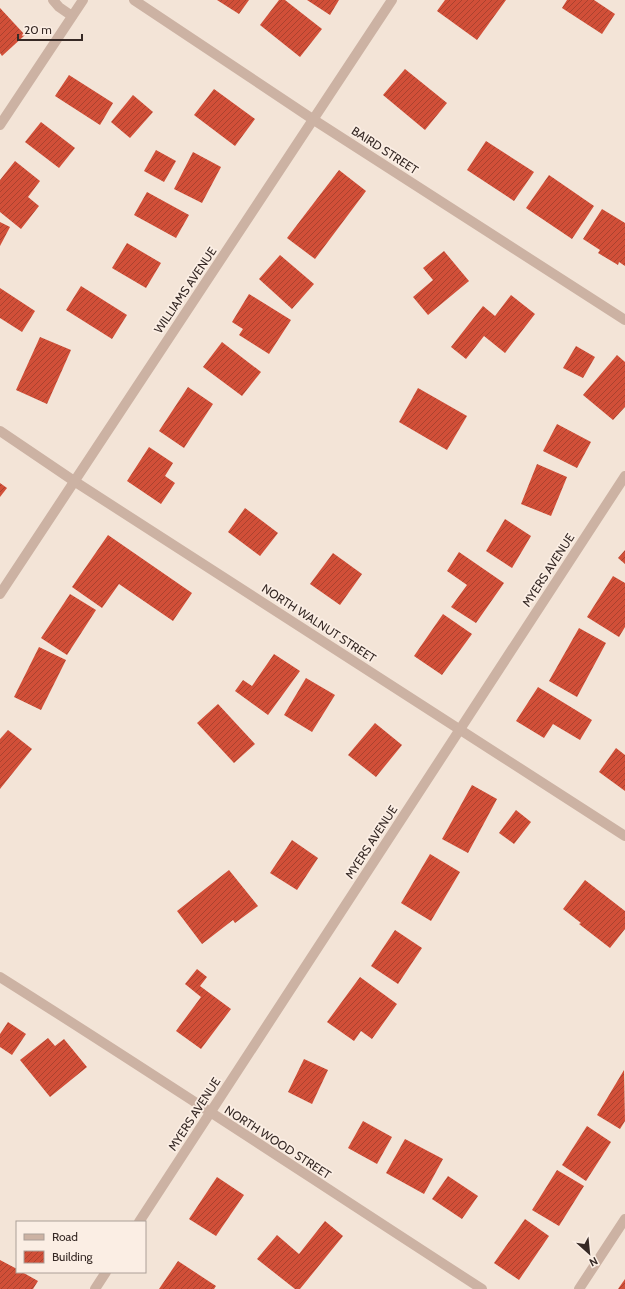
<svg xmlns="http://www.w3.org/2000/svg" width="625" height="1289" font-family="Cabin,sans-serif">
<defs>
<pattern id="building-hatch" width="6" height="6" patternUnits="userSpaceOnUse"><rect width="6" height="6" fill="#d14f38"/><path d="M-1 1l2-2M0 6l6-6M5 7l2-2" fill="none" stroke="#aa422f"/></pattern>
</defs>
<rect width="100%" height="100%" fill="#f3e4d7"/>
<g fill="url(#building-hatch)">
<path d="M217 0H249L239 14Z"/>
<path d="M279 0H285L322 29 300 57 260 25Z"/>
<path d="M307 0H339L330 15Z"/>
<path d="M445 0H506L477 40 437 11Z"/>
<path d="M567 0H594L615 14 602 34 562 8Z"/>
<path d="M0 8 25 35 2 56 0 53Z"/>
<path d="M405 69 447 103 425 130 383 95Z"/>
<path d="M69 75 113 103 100 125 55 96Z"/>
<path d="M214 89 255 119 235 146 194 115Z"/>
<path d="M133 95 153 112 130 138 111 122Z"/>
<path d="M41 122 75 148 59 168 25 142Z"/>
<path d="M486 141 534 172 514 201 467 170Z"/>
<path d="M156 150 176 161 164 182 144 171Z"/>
<path d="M193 152 221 167 202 203 174 189Z"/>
<path d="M15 161 40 181 28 197 39 206 21 229 0 212V180Z"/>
<path d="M339 170 366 191 315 259 287 238Z"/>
<path d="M549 175 594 206 572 239 526 208Z"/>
<path d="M147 192 189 215 176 238 134 215Z"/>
<path d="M602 209 625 223V266L619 262 618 265 598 253 600 250 583 239Z"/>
<path d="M0 222 10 227 0 246Z"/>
<path d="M127 243 161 263 146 288 112 268Z"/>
<path d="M444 251 469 281 428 315 413 297 433 280 423 268Z"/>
<path d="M280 255 314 284 292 309 259 279Z"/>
<path d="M81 286 127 315 112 339 66 310Z"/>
<path d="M0 288 35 311 22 332 0 318Z"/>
<path d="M249 294 291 320 269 354 239 335 243 329 232 322Z"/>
<path d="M511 295 535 314 505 353 484 336 466 359 451 347 483 306 495 316Z"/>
<path d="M40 337 71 350 47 404 16 390Z"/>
<path d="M222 342 261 372 242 396 203 367Z"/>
<path d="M576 346 595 357 583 378 563 368Z"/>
<path d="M617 355 625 362V407L613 420 583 395Z"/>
<path d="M188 387 213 404 184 448 159 431Z"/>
<path d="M418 388 467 416 447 450 399 422Z"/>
<path d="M557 424 591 442 577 468 543 451Z"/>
<path d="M149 447 173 463 165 476 175 483 161 504 127 481Z"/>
<path d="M537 464 567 477 551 516 521 504Z"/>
<path d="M0 483 7 488 0 497Z"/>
<path d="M245 508 278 533 260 556 228 532Z"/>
<path d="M505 519 531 536 512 568 486 551Z"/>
<path d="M108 535 192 593 173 621 119 584 102 608 72 587Z"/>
<path d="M625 550V564L618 558Z"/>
<path d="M459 552 504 583 476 623 451 607 467 585 447 571Z"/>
<path d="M333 553 362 574 340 605 310 584Z"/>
<path d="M613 576 625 583V627L619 637 587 617Z"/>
<path d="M70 594 96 610 67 655 41 638Z"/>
<path d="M443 614 472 634 442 675 414 656Z"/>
<path d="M579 628 606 643 577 697 549 681Z"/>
<path d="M39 647 66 660 41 710 14 697Z"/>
<path d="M274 654 300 671 268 715 235 691 243 680 252 686Z"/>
<path d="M306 678 335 695 312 732 284 715Z"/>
<path d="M538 687 592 720 580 740 553 724 544 738 516 721Z"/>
<path d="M218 704 255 744 234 763 197 723Z"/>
<path d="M375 723 402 745 376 777 348 755Z"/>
<path d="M8 730 32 749 0 789V739Z"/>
<path d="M616 748 625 755V791L599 772Z"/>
<path d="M472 785 497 799 468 853 442 839Z"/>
<path d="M516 810 531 822 514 844 499 833Z"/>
<path d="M292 840 318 858 297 890 270 873Z"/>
<path d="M430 854 460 872 431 921 401 903Z"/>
<path d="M229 870 258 906 235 923 233 920 202 944 177 911Z"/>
<path d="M585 880 625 911V929L610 948 579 924 581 923 563 909Z"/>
<path d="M395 930 422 948 398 984 371 966Z"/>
<path d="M197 969 207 977 200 986 231 1009 201 1049 176 1031 201 997 185 984Z"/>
<path d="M360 977 397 1004 372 1039 361 1031 354 1041 327 1022Z"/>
<path d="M8 1022 26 1034 12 1055 0 1047V1034Z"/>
<path d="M48 1038 55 1046 64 1039 87 1067 50 1097 20 1060Z"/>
<path d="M304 1059 328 1070 312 1104 288 1092Z"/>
<path d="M624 1070 625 1121 620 1129 597 1115Z"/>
<path d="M363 1121 392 1137 377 1164 348 1148Z"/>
<path d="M587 1126 611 1142 586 1181 562 1165Z"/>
<path d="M405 1139 443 1159 424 1194 386 1173Z"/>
<path d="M557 1170 584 1186 559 1226 532 1210Z"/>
<path d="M448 1176 478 1196 462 1219 432 1199Z"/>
<path d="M217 1177 244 1195 216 1236 189 1219Z"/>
<path d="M525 1219 549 1236 519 1280 494 1263Z"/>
<path d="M325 1221 343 1236 300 1289H295L257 1259 277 1235 299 1254Z"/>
<path d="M0 1260 17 1269V1272H22L38 1281 33 1289H0Z"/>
<path d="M178 1261 216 1286 214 1289H159Z"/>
<path d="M625 1279V1289H618Z"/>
</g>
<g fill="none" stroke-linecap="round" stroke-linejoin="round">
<g stroke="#ccb2a3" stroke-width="10">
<path d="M53 0 59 7 72 16"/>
<path d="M134 0 314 120 625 320"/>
<path d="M0 125 83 0"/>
<path d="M0 431 74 481 625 836"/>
<path d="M0 594 392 0"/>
<path d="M0 977C162 1079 321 1185 482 1289"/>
<path d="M139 1222 625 476"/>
<path d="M95 1289 106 1272"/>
<path d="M579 1289 625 1219"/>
</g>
</g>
<g text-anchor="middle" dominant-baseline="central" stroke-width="3.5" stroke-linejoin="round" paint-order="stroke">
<g font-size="12" fill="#362925" stroke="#fbeee4">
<text transform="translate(385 150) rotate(33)">BAIRD STREET</text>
<text transform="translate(185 290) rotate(-56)">WILLIAMS AVENUE</text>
<text transform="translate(548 570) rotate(-57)">MYERS AVENUE</text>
<text transform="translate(319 623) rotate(33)">NORTH WALNUT STREET</text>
<text transform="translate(371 842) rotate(-57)">MYERS AVENUE</text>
<text transform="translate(194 1114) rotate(-57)">MYERS AVENUE</text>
<text transform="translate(278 1142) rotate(33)">NORTH WOOD STREET</text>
</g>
</g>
<rect x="16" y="1221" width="130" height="52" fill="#fbeee4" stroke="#ac9f98"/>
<rect x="24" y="1234" width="20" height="6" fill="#ccb2a3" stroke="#ac9f98"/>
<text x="52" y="1241" font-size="12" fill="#362925">Road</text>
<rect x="24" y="1251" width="20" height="12" fill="url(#building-hatch)" stroke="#ac9f98"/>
<text x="52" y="1261" font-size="12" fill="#362925">Building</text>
<g transform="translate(589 1253) rotate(153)" stroke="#fbeee4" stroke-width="3" paint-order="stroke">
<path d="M0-3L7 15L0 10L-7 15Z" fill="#362925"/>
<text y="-6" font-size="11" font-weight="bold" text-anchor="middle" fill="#362925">N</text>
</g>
<path d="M18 34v6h64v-6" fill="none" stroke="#362925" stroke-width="2"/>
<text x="24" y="34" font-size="12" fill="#362925" stroke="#fbeee4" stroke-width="3" paint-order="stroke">20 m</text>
</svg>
